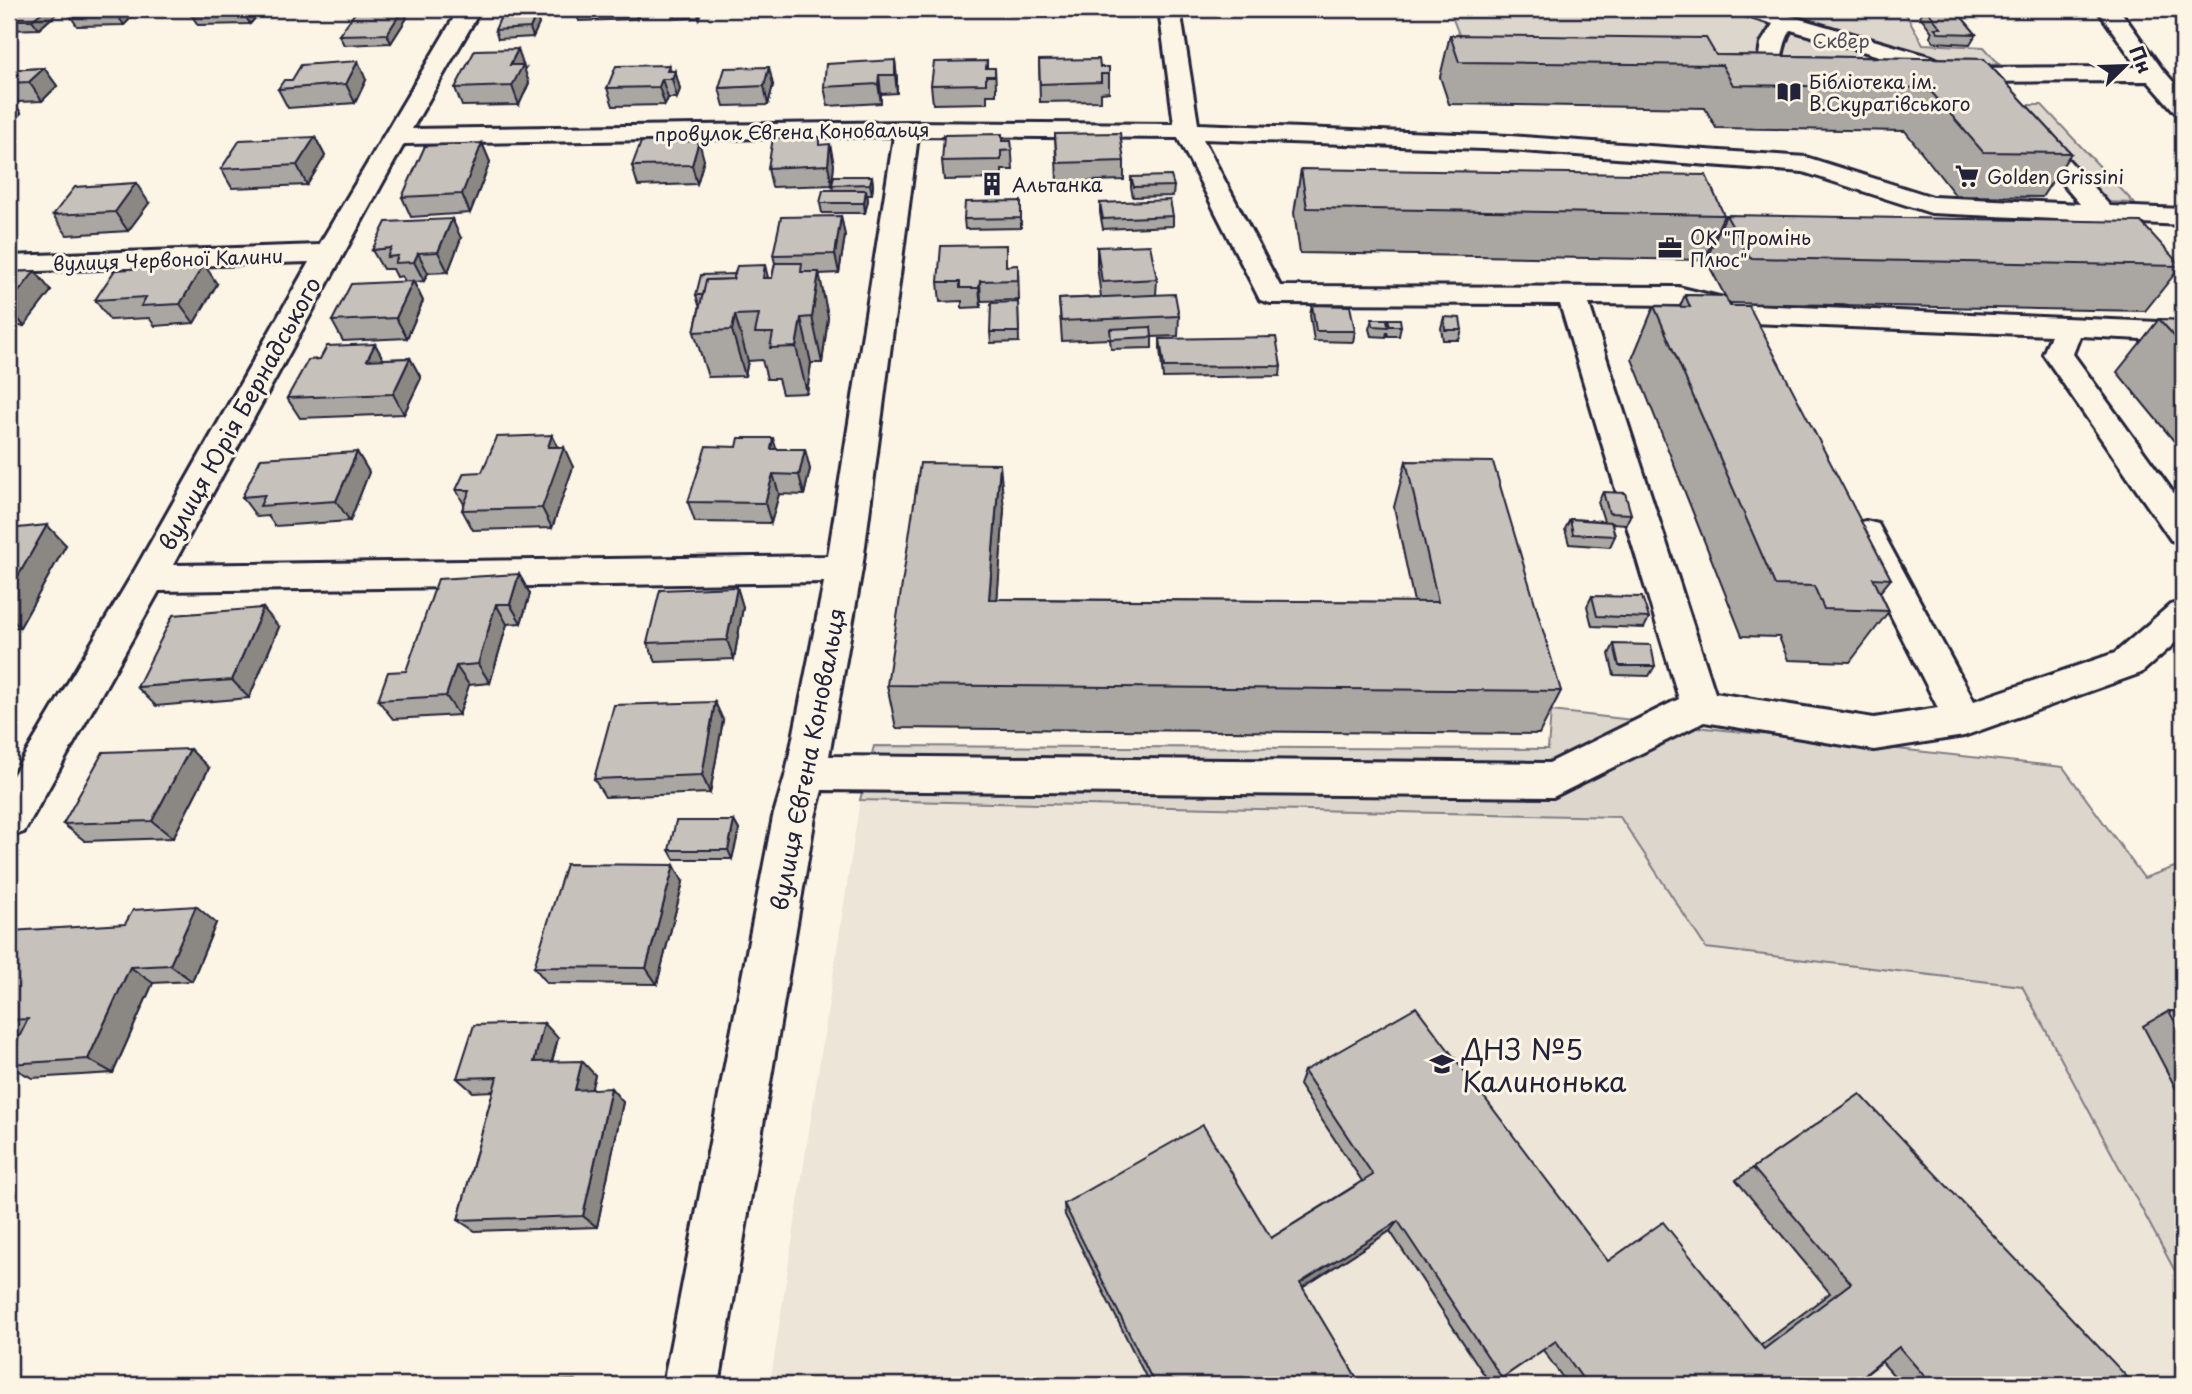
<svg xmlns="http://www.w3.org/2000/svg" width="2192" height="1394" font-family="'Playpen Sans',sans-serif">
<rect width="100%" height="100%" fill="#fcf5e5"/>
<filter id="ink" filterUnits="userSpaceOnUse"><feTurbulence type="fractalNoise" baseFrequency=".0143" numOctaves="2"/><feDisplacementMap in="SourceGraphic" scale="14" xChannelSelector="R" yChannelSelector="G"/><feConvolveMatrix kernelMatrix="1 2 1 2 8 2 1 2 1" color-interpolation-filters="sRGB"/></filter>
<g filter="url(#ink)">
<path fill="#ece5d8" d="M860 800 1621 817 1706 948 2022 986 2183 1286V1385H770Z"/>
<g fill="#dcd6cc" stroke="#7f7c84" stroke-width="2">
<path d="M1449 9H1903L1923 44 1984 47 1999 64 1935 68 1471 65Z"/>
<path d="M2014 105H2042L2134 203 2103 202Z"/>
<path d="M1551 711 2063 767 2144 878 2183 864V1286L2022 986 1706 948 1620 817 860 800 874 746 1548 749Z"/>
</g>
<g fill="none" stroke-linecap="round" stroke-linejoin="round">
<g stroke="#22223b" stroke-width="6">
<g id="minor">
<path d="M459 9H481L412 129 907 122 1174 124 1159 9H1180L1198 124 1510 136 1806 157 1933 197 2080 204 2015 129 2018 124 2027 122 2036 124 2110 206 2183 209V225L1931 213 1803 172 1510 150 1203 139 1280 286 1678 287 1752 305 2183 323V341L2080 336 2073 354 2183 506V543L2171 540 2043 354 2051 335 1752 323 1678 305 1589 304 1715 693 1874 718 1938 708 1849 533 1854 524 1866 521 1878 524 1974 701 2115 653 2170 605 2183 601V636L2141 673 1964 736 1874 750 1704 722 1553 797 822 790 815 817 719 1385H663L773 817 786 773 824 582 159 591 24 832 9 837V782L135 570 309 262 9 272V256L319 245ZM894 136 828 556 173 565 404 144ZM918 136 1178 138 1260 300 1270 303 1560 304 1679 699 1549 763 829 756 862 569Z"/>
<path d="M1734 9H1766L1932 57 1955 68 2138 67 2097 9H2119L2162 69 2183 93V114L2175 112 2148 81 1947 82 1916 67 1791 30C1780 47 1784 66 1775 79H1759L1756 74 1761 43 1773 24 1737 13Z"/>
</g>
</g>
<use href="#minor" fill="#fcf5e5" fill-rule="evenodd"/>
</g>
<g fill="#aaa6a1" stroke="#22223b" stroke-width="2">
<path d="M9 9 56 14 39 29 9 30Z"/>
<path d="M80 9H140L124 25 77 26 71 17Z"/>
<path d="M199 9H263L250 24 198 25 192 16Z"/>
<path d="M403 9 407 18 391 43 344 45 339 35Z"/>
<path d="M512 9H559L556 15 536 16 539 24 533 37 498 39 495 30 515 16Z"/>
<path d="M575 9H641L637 19 579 21Z"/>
<path d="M673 9H725V11L701 12 699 18 675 19Z"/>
<path d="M769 9H815L770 10Z"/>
<path d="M863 9H915L914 11 863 12Z"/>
<path d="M1924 9H1955L1976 34 1970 44 1934 42 1930 37 1932 32 1920 16Z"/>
<path d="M2183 23V32L2179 29Z"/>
<path d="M1450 35 1716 55 1984 59 2071 153 2042 197 1956 196 1905 131 1716 128 1705 108 1449 104 1440 77Z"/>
<path d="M895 60 897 79V93L881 94V103L828 106 824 87Z"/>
<path d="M1039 60 1100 67 1109 74V92L1101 93V101L1040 102Z"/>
<path d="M987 61V68H995L996 87V95H987V103L933 104 931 85Z"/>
<path d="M44 68 57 86 42 101 18 102 15 104 21 113 9 124V70Z"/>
<path d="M525 68 524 69 529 83 519 105 462 106 455 88Z"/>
<path d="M671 71H675L680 89 677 98H668L665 105 613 106 607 88Z"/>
<path d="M292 80H366L355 103 288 108 278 89Z"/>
<path d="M773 85 768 105 724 106 719 88Z"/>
<path d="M1055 134 1124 161V180L1057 182Z"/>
<path d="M315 137 325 156 307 185 232 188 221 169Z"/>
<path d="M1002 141H1011L1013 170H1002V179L944 180 942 161Z"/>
<path d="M482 143 490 162 470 213 411 217 402 197Z"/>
<path d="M821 145 834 164 832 185 772 187 768 168Z"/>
<path d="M704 160 697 184 638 186 632 166Z"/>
<path d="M1301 169 1724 215 1704 260 1300 253 1294 213Z"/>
<path d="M872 176 873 186 872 194H867L868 200 865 213H822L820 203 833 190 832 185Z"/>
<path d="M1131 177 1174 186 1173 196 1133 197 1131 187Z"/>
<path d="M1021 201V228L965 229 964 219Z"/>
<path d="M149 203 128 231 67 235 53 215Z"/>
<path d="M1100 203 1173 216V226L1103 229 1100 213Z"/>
<path d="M1726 215 2181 266 2145 311 1729 303 1891 579 1880 592 1889 611 1850 662 1788 660 1779 637 1742 636 1632 359 1654 306H1680L1685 295 1725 296 1706 260Z"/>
<path d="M841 216 845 236 839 273 819 274 828 317 822 363H811L807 393 782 394 778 379H767L762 360 748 361 745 376 708 377 694 332 700 305H699L696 295 772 278 775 263 773 255Z"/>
<path d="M461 238 448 272 428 273 424 281 414 282 423 301 407 338 343 341 332 321 405 281 402 276 397 277 393 269H383L372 250Z"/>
<path d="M1097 247 1157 279 1156 295 1179 316 1178 336 1152 337V348L1111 349 1110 339 1062 341 1059 299 1101 297 1097 266Z"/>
<path d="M1018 265 1019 300 981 301V307L962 308V301L940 302 938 282 1008 266Z"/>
<path d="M35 271 51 291 24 326 9 327V272Z"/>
<path d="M217 284 194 323 155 326 149 318 110 320 95 300Z"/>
<path d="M1018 302 1019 342 991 343 990 332Z"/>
<path d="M1312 305 1355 331 1353 342 1314 341 1310 315Z"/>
<path d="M1444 317 1462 330 1459 340H1443L1441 328Z"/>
<path d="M1372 319 1387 323 1388 319 1401 326 1399 336H1388L1387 332 1386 337 1371 336 1369 329Z"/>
<path d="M2159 319 2183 320V452L2117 372Z"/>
<path d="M1160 339 1281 366 1280 376 1163 378 1160 349Z"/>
<path d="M375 344 383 359 410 358 421 378 404 414 300 418 287 398 320 359Z"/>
<path d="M552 435 558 447 573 467 552 528 473 530 462 510 464 504 456 490 482 472Z"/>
<path d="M776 449 810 469 804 495 779 494 771 523 695 522 688 502Z"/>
<path d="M357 452 369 472 350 521 275 526 268 516 257 517 242 497Z"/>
<path d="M1406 461 1561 691 1539 734 896 728 887 685 1004 509 997 599 1414 602 1394 507Z"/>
<path d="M1603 492 1631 514 1626 524 1612 523 1615 536 1610 547 1569 544 1565 529 1570 519 1604 521 1598 502Z"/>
<path d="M9 529 66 545 20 627 9 628Z"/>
<path d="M519 574 530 594 521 623 507 624 490 683 469 685 459 715 393 719 378 700 406 671Z"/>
<path d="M737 587 743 607 734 659 656 662 647 643Z"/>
<path d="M1592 596 1649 618 1644 628 1592 626 1587 606Z"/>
<path d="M279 627 249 698 156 706 137 687Z"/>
<path d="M1614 644 1655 666 1649 676 1614 675 1609 654Z"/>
<path d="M723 720 710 793 605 797 594 779Z"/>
<path d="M209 768 173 838 85 841 63 824Z"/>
<path d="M734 821 739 830 732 859H674L669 850Z"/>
<path d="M683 882 657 984 547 983 534 967Z"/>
<path d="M216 923 192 981 153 983 113 1073 32 1078 9 1066V1057L20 1036H9V932Z"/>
<path d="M2169 1011 2183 1012V1102L2143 1026Z"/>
<path d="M558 1038 552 1062 595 1075 591 1089 623 1102 597 1227 475 1231 458 1220 493 1091 473 1092 457 1078Z"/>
<path d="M1304 1071 1608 1261 1761 1345 1830 1293 1736 1180 1860 1094 2121 1385H1902L1882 1362 1852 1385H1568L1543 1350 1491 1385 1390 1231 1302 1288 1361 1385H1150L1065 1215 1064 1204 1271 1238 1362 1181 1299 1085Z"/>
</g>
<g fill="#8b8783" stroke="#22223b" stroke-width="2">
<path d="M40 9H53L56 14 39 29 32 20Z"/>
<path d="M125 9H140L124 25 118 16Z"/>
<path d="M251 9H263L250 24 245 15Z"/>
<path d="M403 9 407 18 391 43 387 34Z"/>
<path d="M554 9H559L556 15Z"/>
<path d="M634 9H641L637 19Z"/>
<path d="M697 9H700L701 12 699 18Z"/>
<path d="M536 15 539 24 533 37 530 28Z"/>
<path d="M518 49 529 83 519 105 512 86 510 65Z"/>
<path d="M895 60 897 79V93L895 75Z"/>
<path d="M358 61 366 80 355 103 346 84Z"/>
<path d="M669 65 673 78 675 71 680 89 677 98 672 79 667 71Z"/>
<path d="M769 67 773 85 768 105 764 86Z"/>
<path d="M44 68 57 86 42 101 29 82Z"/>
<path d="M879 75 881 94V103L878 84Z"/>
<path d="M662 79 668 98 665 105 659 87Z"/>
<path d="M9 89 18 102 15 104 21 113 9 124Z"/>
<path d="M315 137 325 156 307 185 297 165Z"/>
<path d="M699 141 704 160 697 184 692 165Z"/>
<path d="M482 143 490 162 470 213 462 194Z"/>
<path d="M830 144 834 164 832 185 828 165Z"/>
<path d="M872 176 873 186 872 194 870 184Z"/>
<path d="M136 183 149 203 128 231 115 212Z"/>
<path d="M866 190 868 200 865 213 864 203Z"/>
<path d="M841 216 845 236 839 273 835 254Z"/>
<path d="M452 219 461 238 448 272 438 252Z"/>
<path d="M418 253 428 273 424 281 414 262Z"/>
<path d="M204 264 217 284 194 323 180 304Z"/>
<path d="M765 265 776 311 763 278Z"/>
<path d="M35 271 51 291 24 326 9 308V304Z"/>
<path d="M819 272 828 317 822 363 812 317Z"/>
<path d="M413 281 423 301 407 338 396 318Z"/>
<path d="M980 281 981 301V307L979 288Z"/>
<path d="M735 315 748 361 745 376 732 330Z"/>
<path d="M801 318 811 363 807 393 796 347Z"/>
<path d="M375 344 386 364 367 360Z"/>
<path d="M410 358 421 378 404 414 393 394Z"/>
<path d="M552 435 561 454 564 447 573 467 552 528 542 508 548 447Z"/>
<path d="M773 438 779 458 771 449Z"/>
<path d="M805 449 810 469 804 495 799 475Z"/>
<path d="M357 452 369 472 350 521 336 501Z"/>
<path d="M1000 464 1004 509 994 644 989 599Z"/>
<path d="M773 474 779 494 771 523 765 503Z"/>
<path d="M47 525 66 545 20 627 9 617V592Z"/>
<path d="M519 574 530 594 521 623 510 604Z"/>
<path d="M737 587 743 607 734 659 727 640Z"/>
<path d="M496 604 507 624 490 683 478 664Z"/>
<path d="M263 608 279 627 249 698 232 680Z"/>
<path d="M456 666 469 685 459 715 446 696Z"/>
<path d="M715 702 723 720 710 793 702 775Z"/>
<path d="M190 749 209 768 173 838 152 821Z"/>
<path d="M734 821 739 830 732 859 728 850Z"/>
<path d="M674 865 683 882 657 984 646 968Z"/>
<path d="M196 906 216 923 192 981 170 965Z"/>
<path d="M130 967 153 983 113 1073 88 1059Z"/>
<path d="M544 1023 558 1038 548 1076 534 1062Z"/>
<path d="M582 1061 595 1075 588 1103 575 1090Z"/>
<path d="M611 1088 623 1102 597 1227 583 1216Z"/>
<path d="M1398 1221 1390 1231 1294 1293 1300 1283Z"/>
<path d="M574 1380 585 1385H573Z"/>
</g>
<g fill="#c6c1bb" stroke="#22223b" stroke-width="2">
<path d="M9 9H46L32 20H9Z"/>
<path d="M80 9H125L118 16 71 17Z"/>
<path d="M199 9H251L245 15 192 16Z"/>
<path d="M403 9 387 34 339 35 357 10Z"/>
<path d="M1926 9H1955L1976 34 1939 33 1935 28H1941Z"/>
<path d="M536 15 530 28 495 30 501 16Z"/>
<path d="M1450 35 1706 38 1716 55 1984 59 2071 153 1983 152 1928 88 1733 85 1722 65 1459 62Z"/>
<path d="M518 49 510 65H523L512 86 455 88 475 50Z"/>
<path d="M1099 59 1100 67H1109V74H1101V82L1040 84 1039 60Z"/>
<path d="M895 60V75H879L878 84 824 87 826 64Z"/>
<path d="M358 61 346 84 278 89 284 80H292L301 65Z"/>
<path d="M987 61 986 68H995V76H986V84L931 85 934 62Z"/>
<path d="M669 65 667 71H675L672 79H662L659 87 607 88 616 66Z"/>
<path d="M769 67 764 86 719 88 725 68Z"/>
<path d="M44 68 29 82 9 83V70Z"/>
<path d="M1120 133 1124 161 1057 163 1055 134Z"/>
<path d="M1002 134V141H1011L1012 150 1001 151V160L942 161 944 135Z"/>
<path d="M315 137 297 165 221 169 240 140Z"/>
<path d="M819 137V145L830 144 828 165 768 168 773 138Z"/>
<path d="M699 141 692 165 632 166 641 142Z"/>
<path d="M482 143 462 194 402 197 425 146Z"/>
<path d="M1301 169 1706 175 1724 215 1307 208Z"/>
<path d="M834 176H872L870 184 832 185Z"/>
<path d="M1171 176 1174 186 1134 187 1131 177Z"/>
<path d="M136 183 115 212 53 215 75 187Z"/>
<path d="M823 190H866L864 203H820Z"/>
<path d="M1170 200 1173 216 1103 219 1100 203Z"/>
<path d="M1021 201V218L964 219 965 202Z"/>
<path d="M1726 215 2141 222 2181 266 1750 258Z"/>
<path d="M841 216 835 254 773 255 781 217Z"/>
<path d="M452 219 438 252 418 253 414 262 395 263 398 256 387 257 391 248 372 250 386 222Z"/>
<path d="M1006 245V266L1018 265V280L980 281 979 288H960V282H938L941 246Z"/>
<path d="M1150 245 1157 279 1102 282 1097 247Z"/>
<path d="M775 263H802L801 272H819L812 317 801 318 796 347 770 348 773 333H755L759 314 735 315 732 330 694 332 706 280 733 279 737 266 765 265 763 278H772Z"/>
<path d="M204 264 180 304 141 306 146 297 95 300 115 270Z"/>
<path d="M35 271 9 304V272Z"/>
<path d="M735 274 733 279 706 280 703 295H696L701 275Z"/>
<path d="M413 281 396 318 332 321 351 284Z"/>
<path d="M1175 294 1179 316 1061 321 1059 299Z"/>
<path d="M1685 295 1725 296 1730 306H1749L1891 579 1873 578 1889 611 1824 609 1814 586 1775 585 1654 306 1690 307Z"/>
<path d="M1018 302 1019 332H990L991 303Z"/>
<path d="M1312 305 1350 306 1355 331H1316Z"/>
<path d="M1444 317 1460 318 1462 330H1445Z"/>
<path d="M1372 319H1387L1388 327 1373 326Z"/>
<path d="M1388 319H1400L1401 326H1390Z"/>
<path d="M2159 319 2183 320V346Z"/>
<path d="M1151 327 1152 337 1111 339 1110 329Z"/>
<path d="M1276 337 1281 366 1164 367 1160 339Z"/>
<path d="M375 344 367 360 410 358 393 394 287 398 308 360 320 359 327 346Z"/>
<path d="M552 435 548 447H564L542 508 462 510 470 490H456L464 473 482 472 497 437Z"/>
<path d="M739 438H773L771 449H805L799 475 773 474 765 503 688 502 706 446 737 447Z"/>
<path d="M357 452 336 501 260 506 265 495 242 497 261 458Z"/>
<path d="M1406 461 1493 462 1561 691 887 685 920 463 1000 464 989 599 1438 602Z"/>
<path d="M1603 492 1625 493 1631 514 1609 513Z"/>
<path d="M1570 519 1611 522 1615 536 1573 534Z"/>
<path d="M47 525 9 592V529Z"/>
<path d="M519 574 510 604H496L478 664 456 666 446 696 378 700 388 672 406 671 438 579Z"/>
<path d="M737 587 727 640 647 643 660 590Z"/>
<path d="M1592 596 1642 597 1649 618 1597 616Z"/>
<path d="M263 608 232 680 137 687 173 615Z"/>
<path d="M1614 644 1651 645 1655 666H1619Z"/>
<path d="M715 702 702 775 594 779 614 705Z"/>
<path d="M190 749 152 821 63 824 103 752Z"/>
<path d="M676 821H734L728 850H669Z"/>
<path d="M566 864 674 865 646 968 534 967Z"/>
<path d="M196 906 170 965 130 967 88 1059 9 1064V1057L28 1019 9 1020V932L10 931 125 924 133 910Z"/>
<path d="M1416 1007 1608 1261 1663 1222 1764 1349 1851 1283 1753 1168 1860 1094 2129 1379 2121 1385H1932L1899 1347 1852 1385H1587L1556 1341 1502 1378 1398 1221 1300 1283 1361 1385H1155L1064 1204 1203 1125 1271 1238 1373 1175 1304 1071Z"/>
<path d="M2169 1011 2183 1012V1037Z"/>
<path d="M544 1023 534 1062 582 1061 575 1090 611 1088 583 1216 458 1220 497 1077 457 1078 474 1025Z"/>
<path d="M574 1380 573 1385H411Z"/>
</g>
</g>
<defs>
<g id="library-bare" transform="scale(1.89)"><path d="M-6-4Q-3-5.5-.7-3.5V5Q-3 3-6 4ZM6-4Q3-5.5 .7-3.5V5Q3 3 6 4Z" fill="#22223b" stroke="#fcf5e5" stroke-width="2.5" paint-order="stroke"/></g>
<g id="supermarket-bare" transform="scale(1.89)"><path d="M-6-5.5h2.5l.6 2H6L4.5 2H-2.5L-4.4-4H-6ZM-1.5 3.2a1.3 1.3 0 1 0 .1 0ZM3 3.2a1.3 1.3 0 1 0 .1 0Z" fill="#22223b" stroke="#fcf5e5" stroke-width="2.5" paint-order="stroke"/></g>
<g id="building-bare" transform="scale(1.89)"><path d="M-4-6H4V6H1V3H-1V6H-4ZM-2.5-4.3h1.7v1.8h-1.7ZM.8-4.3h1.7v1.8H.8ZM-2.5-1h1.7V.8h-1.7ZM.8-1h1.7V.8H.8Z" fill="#22223b" stroke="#fcf5e5" stroke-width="2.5" paint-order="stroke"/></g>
<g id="office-bare" transform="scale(1.89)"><path d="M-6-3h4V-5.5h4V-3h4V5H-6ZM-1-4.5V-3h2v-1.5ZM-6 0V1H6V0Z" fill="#22223b" stroke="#fcf5e5" stroke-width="2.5" paint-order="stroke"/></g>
<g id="school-bare" transform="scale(1.89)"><path d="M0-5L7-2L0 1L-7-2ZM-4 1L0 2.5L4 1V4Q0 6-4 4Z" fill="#22223b" stroke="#fcf5e5" stroke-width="2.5" paint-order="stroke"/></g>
</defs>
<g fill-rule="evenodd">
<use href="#library-bare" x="1789" y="92"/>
<use href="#supermarket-bare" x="1967" y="176"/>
<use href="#building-bare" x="992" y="184"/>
<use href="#office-bare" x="1670" y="248"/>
<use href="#school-bare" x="1442" y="1064"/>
</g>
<g text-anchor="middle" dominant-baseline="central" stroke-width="6" stroke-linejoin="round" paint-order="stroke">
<g font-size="19" fill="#504f5f" stroke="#fcf5e5">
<text x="1841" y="40">Сквер</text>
</g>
<g font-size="19" fill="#22223b" stroke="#fcf5e5" text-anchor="start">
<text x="1809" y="81">Бібліотека ім.<tspan x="1809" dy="22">В.Скуратівського</tspan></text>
<text x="1987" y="176">Golden Grissini</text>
<text x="1012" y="184">Альтанка</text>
<text x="1690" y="237">ОК "Промінь<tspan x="1690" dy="22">Плюс"</tspan></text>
</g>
<g font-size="19" fill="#22223b" stroke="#fcf5e5">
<text transform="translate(792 131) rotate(-1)">провулок Євгена Коновальця</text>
<text transform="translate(168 259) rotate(-2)">вулиця Червоної Калини</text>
</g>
<g font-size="23" fill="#22223b" stroke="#fcf5e5">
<text transform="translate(239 413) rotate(-61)">вулиця Юрія Бернадського</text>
<text transform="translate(807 759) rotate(-79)">вулиця Євгена Коновальця</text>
</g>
<g font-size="28" fill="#22223b" stroke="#fcf5e5" text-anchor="start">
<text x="1462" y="1048">ДНЗ №5<tspan x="1462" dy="32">Калинонька</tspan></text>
</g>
</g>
<rect width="2192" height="1394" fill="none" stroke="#fcf5e5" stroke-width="35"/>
<rect x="18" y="18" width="2157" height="1359" fill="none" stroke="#22223b" stroke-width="2.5" filter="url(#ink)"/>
<g transform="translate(2125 66) rotate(67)" stroke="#fcf5e5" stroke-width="5" paint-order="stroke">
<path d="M0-5L12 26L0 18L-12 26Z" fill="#22223b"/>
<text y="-10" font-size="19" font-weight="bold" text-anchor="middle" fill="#22223b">Пн</text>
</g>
</svg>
